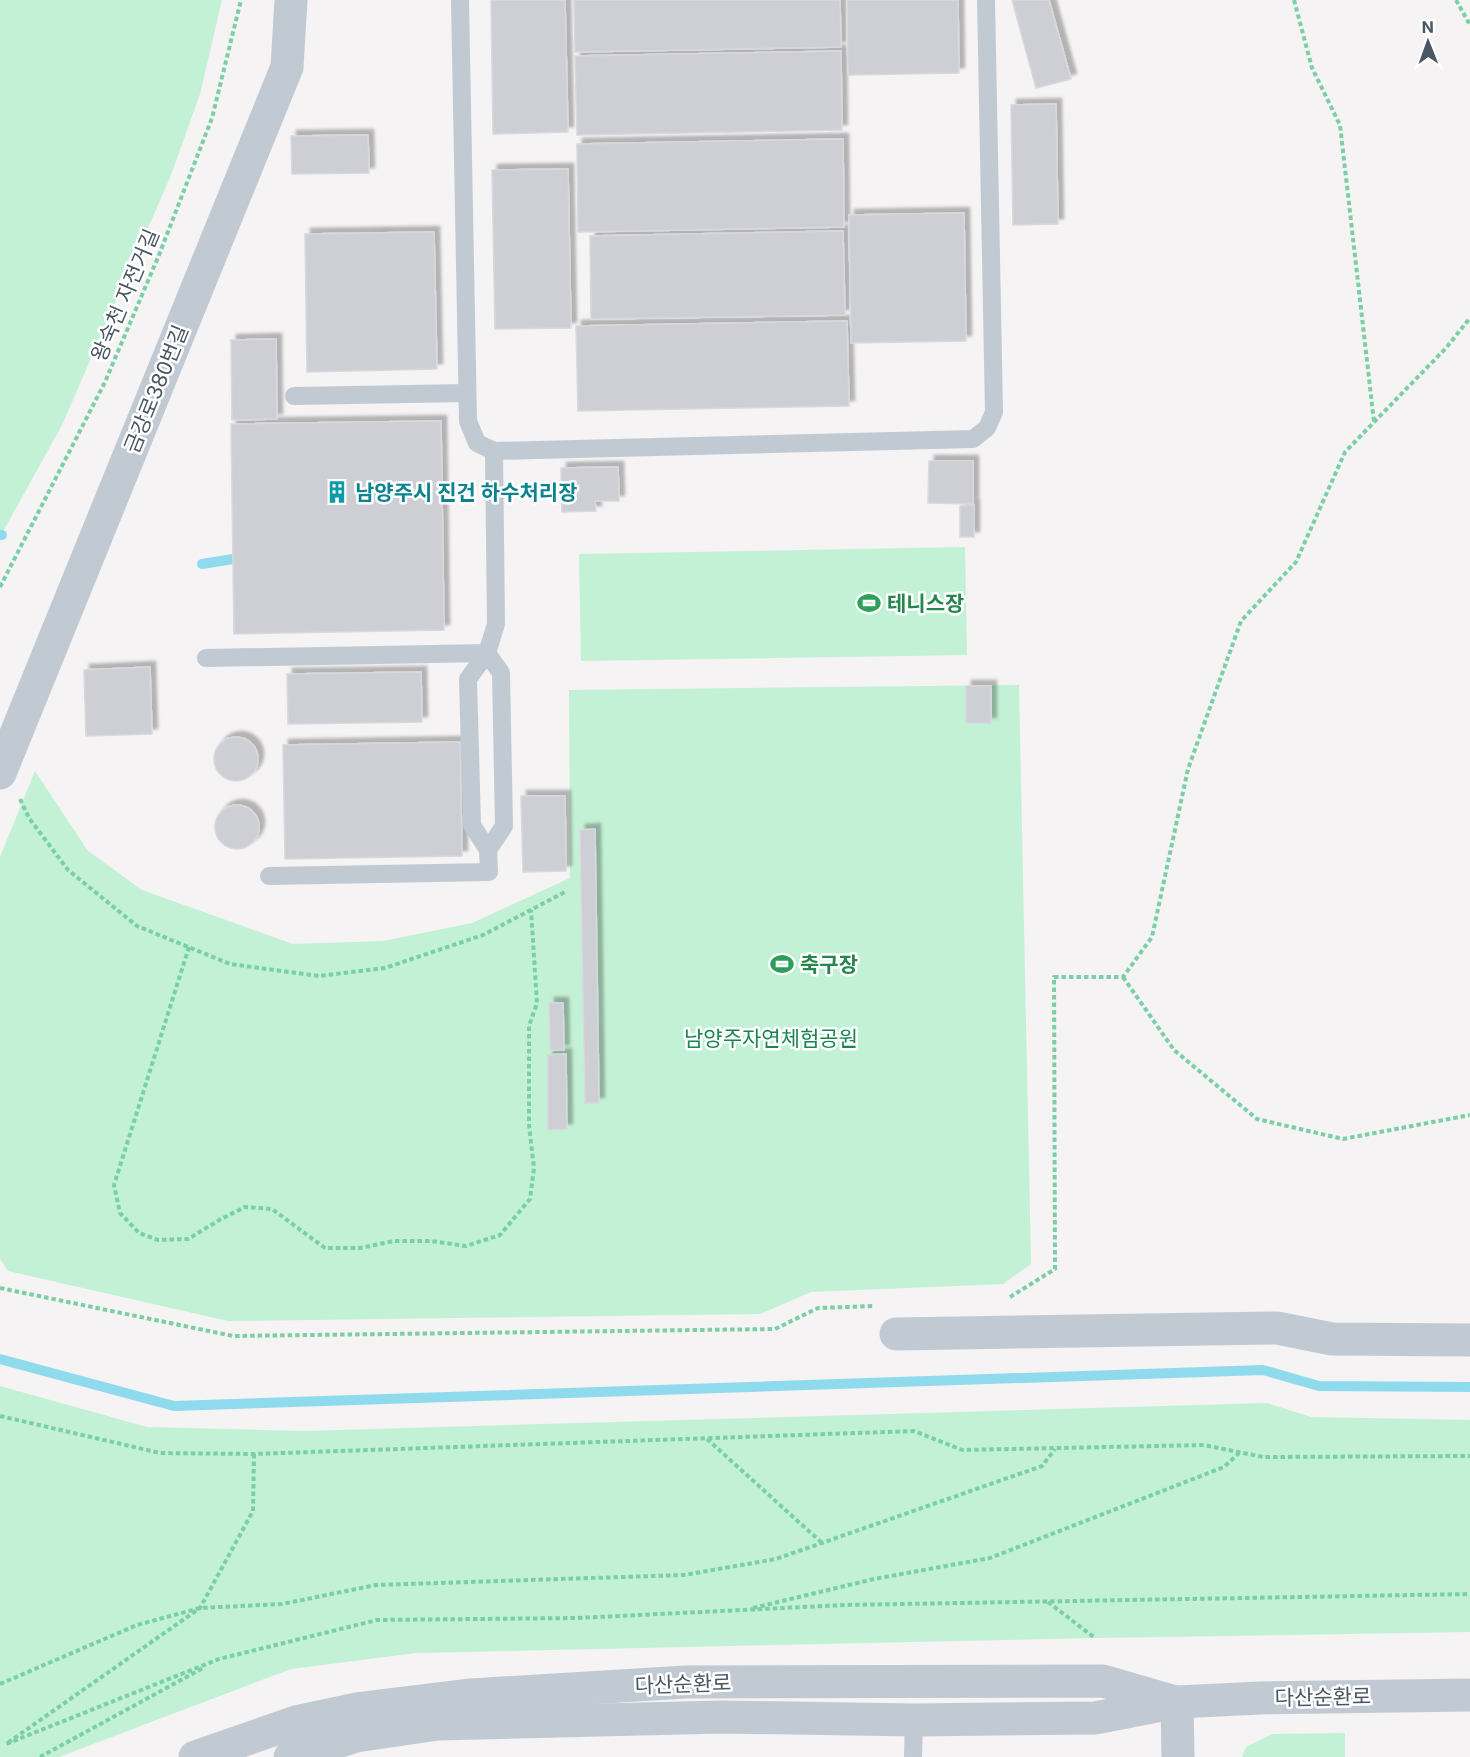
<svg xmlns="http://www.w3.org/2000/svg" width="1470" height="1757" font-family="Inter,'Noto Sans KR',sans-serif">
<defs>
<filter id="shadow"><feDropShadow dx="5.5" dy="-5.5" stdDeviation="1.5" flood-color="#0004"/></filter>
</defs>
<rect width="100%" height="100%" fill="#f5f3f3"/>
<g fill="#c3f1d5">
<path d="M0 0H222L200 94 171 175 62 425 0 537Z"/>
<path d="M965 547 967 655 581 661 579 554Z"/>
<path d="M1019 685 1031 1264 1003 1284 811 1292 760 1314 228 1321 8 1271 0 1259V857L35 771 88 851 142 890 293 944 383 941 472 923 570 878 569 690Z"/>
<path d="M0 1386 147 1427 305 1431 1267 1403 1311 1417 1470 1420V1632L1095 1638 416 1653 291 1669 59 1757H0Z"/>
<path d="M1345 1733V1757H1242L1246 1747 1272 1734Z"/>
</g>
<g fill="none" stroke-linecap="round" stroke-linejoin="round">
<g stroke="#90daee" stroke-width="10">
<path d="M0 535H2"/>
<path d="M202 564 233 559"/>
<path d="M0 1359 174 1406 1263 1370 1319 1386 1470 1387"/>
</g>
</g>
<g fill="#cdcfd5" stroke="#d7d9de" stroke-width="1.5" filter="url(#shadow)">
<path d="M491 0H565L568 132 493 134Z"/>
<path d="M574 0H840L841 47 575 52Z"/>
<path d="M847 0H958L959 73 848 75Z"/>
<path d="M1012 0H1049L1071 79 1036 88Z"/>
<path d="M841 51 842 130 577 135 575 56Z"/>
<path d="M1056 104 1058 224 1013 225 1011 105Z"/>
<path d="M368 135 369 173 292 174 291 136Z"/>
<path d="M843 139 844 227 578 232 577 144Z"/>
<path d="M568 169 571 328 495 329 492 170Z"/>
<path d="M964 213 966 341 851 343 849 215Z"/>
<path d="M843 231 845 315 591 319 590 236Z"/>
<path d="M434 232 437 369 307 372 305 234Z"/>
<path d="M847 321 849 406 578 411 576 326Z"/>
<path d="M276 339 277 419 232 420 231 340Z"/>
<path d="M441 421 444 630 234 634 231 424Z"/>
<path d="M929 461H973V504L928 503Z"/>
<path d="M618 467 619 501H595L596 511 562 512 561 468Z"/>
<path d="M974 505V537H960V506Z"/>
<path d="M150 667 152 734 86 736 84 670Z"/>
<path d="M421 672 422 722 288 724 287 674Z"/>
<rect x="966" y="686" width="25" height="37"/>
<circle cx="236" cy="759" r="22"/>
<path d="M460 742 462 856 285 859 283 745Z"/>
<path d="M521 796H565L566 871 523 872Z"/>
<circle cx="237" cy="827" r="22"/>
<path d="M595 829 599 1103H585L580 830Z"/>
<path d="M549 1003H563L564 1050H550Z"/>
<path d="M566 1054 567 1129 548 1130V1055Z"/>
</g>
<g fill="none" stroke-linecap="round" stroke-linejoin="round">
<g stroke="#7ad0a6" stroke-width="4" stroke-dasharray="4.5 3" stroke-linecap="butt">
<path d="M1294 0 1312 68 1340 125 1374 422"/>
<path d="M1456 0 1470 25"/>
<path d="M0 587 105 382 159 255 212 118 241 0"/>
<path d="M20 799 29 818 68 870 137 926 230 964 319 976 385 968 483 935 565 892"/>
<path d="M189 947 114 1185 120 1213 139 1233 158 1240 188 1239 221 1219 245 1207 272 1209 325 1248H360L394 1241H431L466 1246 500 1235 530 1199 534 1168 529 1125V1026L537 1003 531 910"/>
<path d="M1123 977 1174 1050 1257 1119 1343 1139 1470 1115"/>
<path d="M0 1288 233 1336 775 1329 818 1308 875 1306"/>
<path d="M1010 1297 1055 1269 1054 977H1123L1152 937 1188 769 1241 621 1296 562 1345 452 1446 348 1470 318"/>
<path d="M0 1416 160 1453 254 1454 914 1431 962 1450 1204 1445 1263 1457 1470 1456"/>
<path d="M707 1439 822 1543"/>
<path d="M254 1454 253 1511 200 1608 6 1744 219 1659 377 1620 577 1618 845 1605 1470 1594"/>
<path d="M1048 1602 1095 1638"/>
<path d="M753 1608 874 1579 990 1558 1224 1467 1239 1453"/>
<path d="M0 1684 137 1625 200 1608 282 1604 376 1585 684 1575 776 1559 1042 1466 1055 1449"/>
<path d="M40 1757 203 1668"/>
</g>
<g stroke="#c1cad2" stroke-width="18">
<path d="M460 0 468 421 477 443 494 451 973 439 987 428 994 412 986 0"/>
<path d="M294 396 467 393"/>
<path d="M206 658 487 653 496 624 494 451"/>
<path d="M269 876 489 872 488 850 504 826 501 673 487 653 468 679 472 825 488 850"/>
<path d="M913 1757 914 1720"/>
</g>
<g stroke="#c1cad2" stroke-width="33">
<path d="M0 773 287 67 291 0"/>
<path d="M896 1334 1277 1328 1332 1339 1470 1340"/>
</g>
<g stroke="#c1cad2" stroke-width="33">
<path d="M1177 1702 1178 1757"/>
<path d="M195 1757 296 1722 357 1709 471 1695 686 1682 1103 1681 1172 1701"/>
<path d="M290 1757 356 1736 438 1724 723 1717 914 1720 1095 1718 1177 1702 1260 1698 1470 1695"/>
</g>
</g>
<defs>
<g id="building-bare" transform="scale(1.8)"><path d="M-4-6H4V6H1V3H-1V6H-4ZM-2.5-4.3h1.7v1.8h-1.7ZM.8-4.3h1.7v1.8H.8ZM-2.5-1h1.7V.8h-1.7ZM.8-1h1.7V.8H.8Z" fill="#0f9aa8" stroke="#fff" stroke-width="2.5" paint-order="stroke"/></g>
<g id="stadium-bare" transform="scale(1.8)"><path d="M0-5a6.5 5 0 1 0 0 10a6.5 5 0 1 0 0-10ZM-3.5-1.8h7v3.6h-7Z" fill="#2e9e5b" stroke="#fff" stroke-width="2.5" paint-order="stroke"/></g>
</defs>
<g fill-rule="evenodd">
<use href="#building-bare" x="337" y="492"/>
<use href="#stadium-bare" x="869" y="603"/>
<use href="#stadium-bare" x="782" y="964"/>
</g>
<g text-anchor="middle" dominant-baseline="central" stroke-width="5" stroke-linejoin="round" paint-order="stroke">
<g font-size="21" fill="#4a5661" stroke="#fff">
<text transform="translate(125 295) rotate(-67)">왕숙천 자전거길</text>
<text transform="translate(156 389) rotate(-68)">금강로380번길</text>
<text transform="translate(683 1684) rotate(-2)">다산순환로</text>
<text transform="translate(1323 1697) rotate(-1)">다산순환로</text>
</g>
<g font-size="21" font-weight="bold" fill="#0d838f" stroke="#fff" text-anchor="start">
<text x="355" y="492">남양주시 진건 하수처리장</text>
</g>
<g font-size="21" font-weight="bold" fill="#27864d" stroke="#fff" text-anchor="start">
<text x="887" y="603">테니스장</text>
<text x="800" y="964">축구장</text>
</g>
<g font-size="21" fill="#17864f" stroke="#fff">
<text x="771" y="1038">남양주자연체험공원</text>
</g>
</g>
<g transform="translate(1428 42) rotate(359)" stroke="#ffffff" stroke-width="4.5" paint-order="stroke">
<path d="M0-4.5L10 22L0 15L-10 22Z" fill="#4a5661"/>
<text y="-9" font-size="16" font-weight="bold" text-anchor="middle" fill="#4a5661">N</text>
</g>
</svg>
